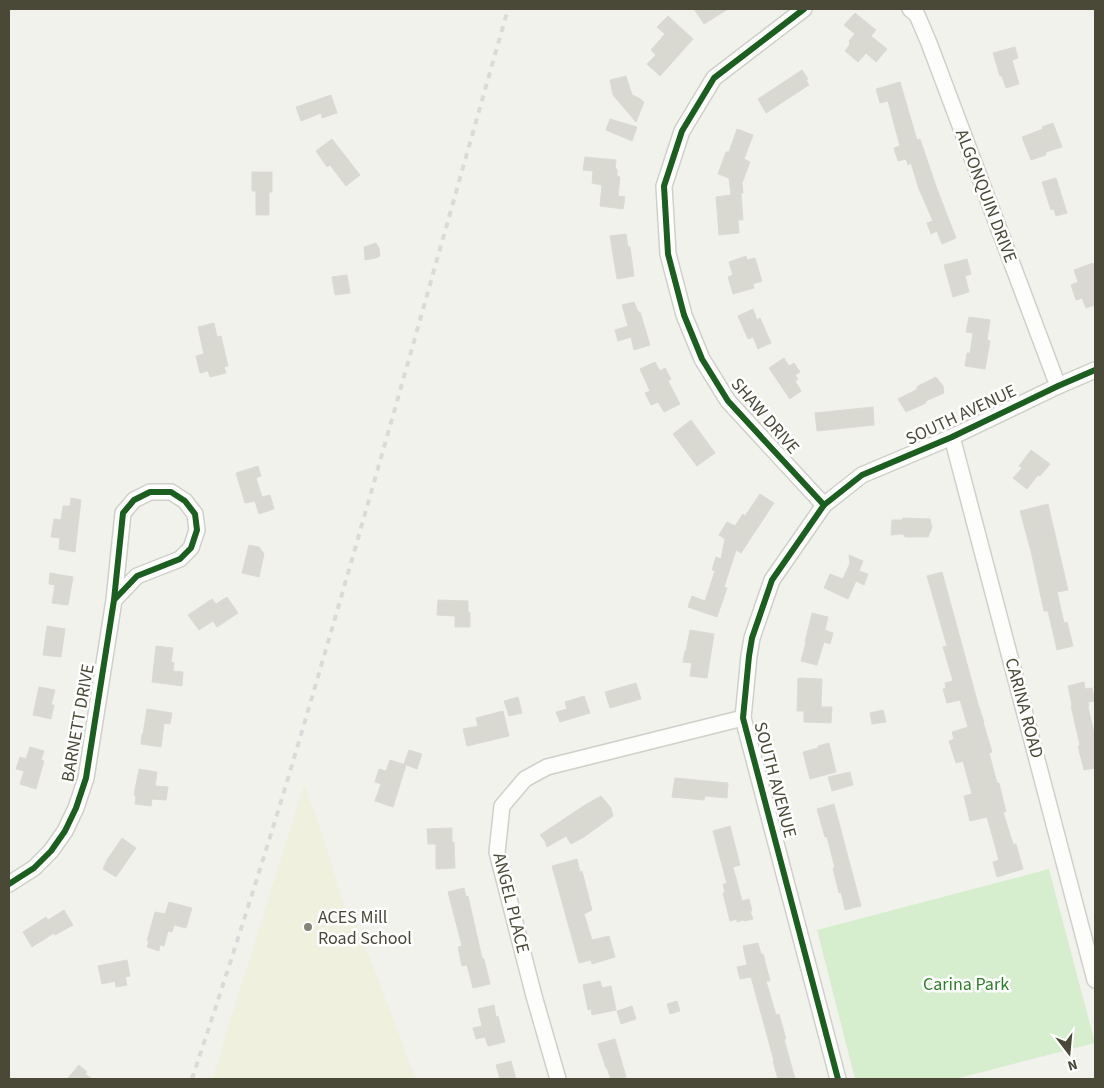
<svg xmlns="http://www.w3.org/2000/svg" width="1104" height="1088" font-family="'Source Sans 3',sans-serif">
<rect width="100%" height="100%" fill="#f2f2ed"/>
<path fill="#f0f0df" d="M304 784 323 836 342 899 369 955 416 1079H212Z"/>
<path fill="#d6eecd" d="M1049 869 1095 1043 955 1079H855L817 930Z"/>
<g fill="#d9d9d2" stroke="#dbdad3">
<path d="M694 9H728L704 24Z"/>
<path d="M855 13 876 30 871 36 887 49 876 62 866 53 858 62 845 51 850 44 849 41 855 34 844 25Z"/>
<path d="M668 16 693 39 660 76 647 64 656 55 651 50 665 34 657 27Z"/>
<path d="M1015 47 1018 58 1012 60 1019 84 1006 88 1002 76H1000L993 53Z"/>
<path d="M802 70 808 79 806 80 809 85 766 113 758 99Z"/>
<path d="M626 76 632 95 639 98 644 102 636 122 613 95 610 80Z"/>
<path d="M900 82 917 140 920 139 937 189 956 238 942 244 937 231 931 234 927 223 933 221 919 189 911 163 908 165 906 159 898 161 894 148 900 146 888 101 880 103 876 89Z"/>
<path d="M331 95 337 113 322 118 321 113 301 121 296 107Z"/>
<path d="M610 119 637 127 632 141 606 130Z"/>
<path d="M1053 123 1062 147 1046 152V155L1031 160 1022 137 1043 129 1042 127Z"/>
<path d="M737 129 753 135 744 159 750 162 742 183 743 193H741L743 220H738L739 233 719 235 716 197 731 195 729 178 718 174 726 152H729Z"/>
<path d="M332 139 360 175 346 186 330 165 327 167 316 151Z"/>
<path d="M585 157 616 160 615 169H617V176L620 177 618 196 625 197 623 209 600 206 602 185 592 183 593 171 583 170Z"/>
<path d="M252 172H272V192H269V215H256V191H252Z"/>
<path d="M1056 178 1067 213 1056 216 1054 209 1051 210 1042 182Z"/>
<path d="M626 234 628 247H630L634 276 617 279 610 236Z"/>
<path d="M376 243 379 248 380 256 376 258 365 260 364 247Z"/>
<path d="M746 256 747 260 755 258 762 281 753 284 754 288 733 294 728 277 733 275 729 262Z"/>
<path d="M967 259 971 274 965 276 969 292 953 297 944 265Z"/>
<path d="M1093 263 1095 269V305L1086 308 1082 298 1076 300 1071 285 1078 282 1074 270Z"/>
<path d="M347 275 350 293 335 295 332 277Z"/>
<path d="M634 302 638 312H640L650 345 634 350 631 337 618 341 615 330 628 326 622 305Z"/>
<path d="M753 309 757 320 760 318 771 343 758 349 753 337 748 339 738 316Z"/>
<path d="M969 317 990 320 987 340 990 341 985 369 965 366 967 353H970L973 333 966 332Z"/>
<path d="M214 323 217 337 221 336 228 366 224 367 226 373 210 377 208 371 200 373 196 356 204 354 198 327Z"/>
<path d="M784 358 789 366 794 363 800 372 795 375 798 379 795 381 801 391 790 399 769 368Z"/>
<path d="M655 362 660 371 665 368 671 379 668 381 680 404 664 412 658 402 651 405 645 393 650 391 640 369Z"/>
<path d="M936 377 943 386 944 393 926 401V403L906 412 898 399 916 390 918 386Z"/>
<path d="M873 407 874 425 817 431 815 413Z"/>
<path d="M691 420 715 453 697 466 673 434Z"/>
<path d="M1031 450 1050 464 1040 476 1038 475 1027 489 1013 478 1022 468 1019 466Z"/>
<path d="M258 466 261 476 256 478 262 497 270 495 274 509 259 514 255 501 245 503 236 473Z"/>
<path d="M760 494 774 503 741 553 736 550 724 587 727 588 717 617 688 607 692 596 705 601 715 571 712 570 716 557 721 559 725 539 719 535 727 522 735 526 743 514 745 516Z"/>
<path d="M71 498 81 500 75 552 59 549 60 538 51 537 54 519 61 520 63 506H70Z"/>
<path d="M1048 504 1068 590 1057 592 1064 623 1067 622 1073 646 1057 650 1048 611H1044L1031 551 1020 511Z"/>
<path d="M903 518 930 519 932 527 928 537H905L903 534 891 535 892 520H902Z"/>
<path d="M249 545 259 547 264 554 259 577 242 573Z"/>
<path d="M849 555 863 561 859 571 868 574 864 585 856 581 848 599 824 588 830 574 843 579 850 563Z"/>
<path d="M942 572 978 704 984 722H983L992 752 989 753 997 783H999L1006 812H1003L1013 844H1016L1023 869 997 877 993 862 999 860 987 817 970 821 964 796 972 794 963 761 956 763 949 741 954 739 952 732 968 727 960 700 947 703 943 689 946 688 945 683 953 681 943 647 947 646 927 576Z"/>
<path d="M50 573 73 577 68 605 52 603 55 585 49 584Z"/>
<path d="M227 597 238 613 217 627 213 621 199 630 188 615 212 599 216 604Z"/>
<path d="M438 600 468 601V612H470V627H455V616L437 615Z"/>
<path d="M812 613 828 617 825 630 833 633 830 644 824 642 817 665 801 661 806 642H805Z"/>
<path d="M47 626 65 629 61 657 43 655Z"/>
<path d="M690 630 714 634 707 678 690 676 692 663 683 662 685 651H686Z"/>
<path d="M156 646 173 648 171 662 174 663 173 671 183 672 182 686 152 682Z"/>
<path d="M798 678 822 679 821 707H832L831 723 804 722V711H797Z"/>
<path d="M1084 682 1085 689 1092 688 1095 701 1088 702 1089 706 1088 707 1095 737V768L1084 770 1078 746 1080 745 1071 706 1072 705 1068 686Z"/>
<path d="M636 683 641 699 610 708 605 692Z"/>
<path d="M39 687 55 690 51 705H54L51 719 33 715Z"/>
<path d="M584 696 590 713 560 722 556 712 567 709 565 702Z"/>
<path d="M518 697 522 713 509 716 504 701Z"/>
<path d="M147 709 172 713 170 724 164 723 161 747 141 744 142 734H143Z"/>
<path d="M883 710 886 722 872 724 870 713Z"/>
<path d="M503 711 509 736 467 746 463 729 478 726 476 718Z"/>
<path d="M829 743 836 772 810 779 803 752 818 748V746Z"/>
<path d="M30 747 44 751 41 760 44 761 36 789 20 784 24 771 16 769 20 757 26 759Z"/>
<path d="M409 750 422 754 417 769 404 764Z"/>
<path d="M390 760 406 765 393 807 375 801 381 784 375 782 379 769 386 771Z"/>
<path d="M139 769 157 772 155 786 168 787 166 800 152 799 151 806 135 804 136 796 134 795Z"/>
<path d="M850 772 853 785 832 791 828 777Z"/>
<path d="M675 778 728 783 727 798 705 796 704 800 672 797Z"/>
<path d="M601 796 611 808 613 816 584 837 571 844 566 836 547 847 545 841 540 835 585 805Z"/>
<path d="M834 804 861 906 845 910 841 892 839 893 833 868H835L827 837H825L817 809Z"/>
<path d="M730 826 740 865 733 867 742 901 749 899 752 911H750L753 919 745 921 743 920 737 922V919L730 921 723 893H725L723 884H727L713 831Z"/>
<path d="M452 828V842H454L455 868 436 869V844H428L427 829Z"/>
<path d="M122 838 136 848 116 877 103 869 107 860Z"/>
<path d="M577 859 580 872 582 871 592 910 584 914 592 940 609 936 615 957 592 964 591 960 579 963 552 866Z"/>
<path d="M464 888 466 897 468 896 482 958 484 959 490 984 473 988 467 965 462 966 458 947 462 946 448 892Z"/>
<path d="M169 902 192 908 186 928 174 925 172 932 168 931 164 946 160 945 159 951 147 947 149 941H147L155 912 165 914Z"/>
<path d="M64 910 73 925 55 935 54 933 32 947 23 932 46 917 48 920Z"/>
<path d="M758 943 761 954H763L770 981H766L776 1015 779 1014 786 1039H784L795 1079H778L773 1061H774L751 977 740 979 737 967 747 965 743 946Z"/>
<path d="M127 960 130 976 125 977 127 985 116 987 115 981 102 984 98 966Z"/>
<path d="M600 981 602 988 611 986 616 1010 592 1015 591 1009 588 1010 583 985Z"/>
<path d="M677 1001 680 1011 670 1014 667 1004Z"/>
<path d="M494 1005 496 1017 498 1016 505 1042 488 1046 485 1037 476 1039 473 1028 482 1026 478 1009Z"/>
<path d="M632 1006 636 1019 621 1024 617 1011Z"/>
<path d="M615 1039 626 1077 620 1079H611L607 1068H606L598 1044Z"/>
<path d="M511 1061 516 1079H500L496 1065Z"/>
<path d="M79 1065 87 1072 85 1074 92 1079H67Z"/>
</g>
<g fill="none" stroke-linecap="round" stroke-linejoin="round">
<g stroke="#d0d0ca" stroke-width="18">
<g id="minor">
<path d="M804 9 714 78 682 131 664 186 668 254 684 315 702 359 728 401 824 505"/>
<path d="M910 9 917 15 929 43 1058 386"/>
<path d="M952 437 1095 980"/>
<path d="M9 884 34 868 51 851 65 831 76 808 86 778 114 600 123 513 134 500 150 492H171L185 501 195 514 197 530 191 548 180 559 137 576 114 600"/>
<path d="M558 1079 534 996 497 852 502 806 525 779 547 767 743 718"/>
<path d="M838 1079 743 718 749 656 752 638 772 580 824 505 862 475 952 437 1058 386 1095 370"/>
</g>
</g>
<use href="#minor" stroke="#fdfdfc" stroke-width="15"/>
<path stroke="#dadad9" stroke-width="4" stroke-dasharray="6 6" stroke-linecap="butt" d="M192 1079C224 982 256 884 286 785 363 527 434 268 508 9"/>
<g stroke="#fff" stroke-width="9">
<g id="cycleway">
<path d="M804 9 714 78 682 131 664 186 668 254 684 315 702 359 728 401 824 505"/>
<path d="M9 884 34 868 51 851 65 831 76 808 86 778 114 600 123 513 134 500 150 492H171L185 501 195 514 197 530 191 548 180 559 137 576 114 600"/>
<path d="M838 1079 743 718 749 656 752 638 772 580 824 505 862 475 952 437 1058 386 1095 370"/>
</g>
</g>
<use href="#cycleway" stroke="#1b5e20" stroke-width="6"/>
</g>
<circle fill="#858477" stroke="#fff" stroke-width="2" cx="308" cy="927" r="5"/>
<g text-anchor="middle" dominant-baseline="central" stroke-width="5" stroke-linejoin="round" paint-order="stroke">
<g font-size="18" fill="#4a4938" stroke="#fff">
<text transform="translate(986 196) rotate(69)">ALGONQUIN DRIVE</text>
<text transform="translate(961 415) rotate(-25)">SOUTH AVENUE</text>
<text transform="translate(765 416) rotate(49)">SHAW DRIVE</text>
<text transform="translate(1024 708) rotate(75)">CARINA ROAD</text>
<text transform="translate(78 723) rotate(-80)">BARNETT DRIVE</text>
<text transform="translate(775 780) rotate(75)">SOUTH AVENUE</text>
<text transform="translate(511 903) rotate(76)">ANGEL PLACE</text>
</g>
<g font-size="18" fill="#4a4938" stroke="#fff" text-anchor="start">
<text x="318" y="917">ACES Mill<tspan x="318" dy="21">Road School</tspan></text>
</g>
<g font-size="18" fill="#2d7f28" stroke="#fff">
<text x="966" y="984">Carina Park</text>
</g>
</g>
<rect width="1104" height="1088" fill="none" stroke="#4a4938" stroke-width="20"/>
<g transform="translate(1069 1053) rotate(164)" stroke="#ffffff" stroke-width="4" paint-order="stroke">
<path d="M0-4L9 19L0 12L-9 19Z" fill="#4a4938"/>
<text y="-8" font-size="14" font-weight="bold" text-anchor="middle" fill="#4a4938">N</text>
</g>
</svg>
